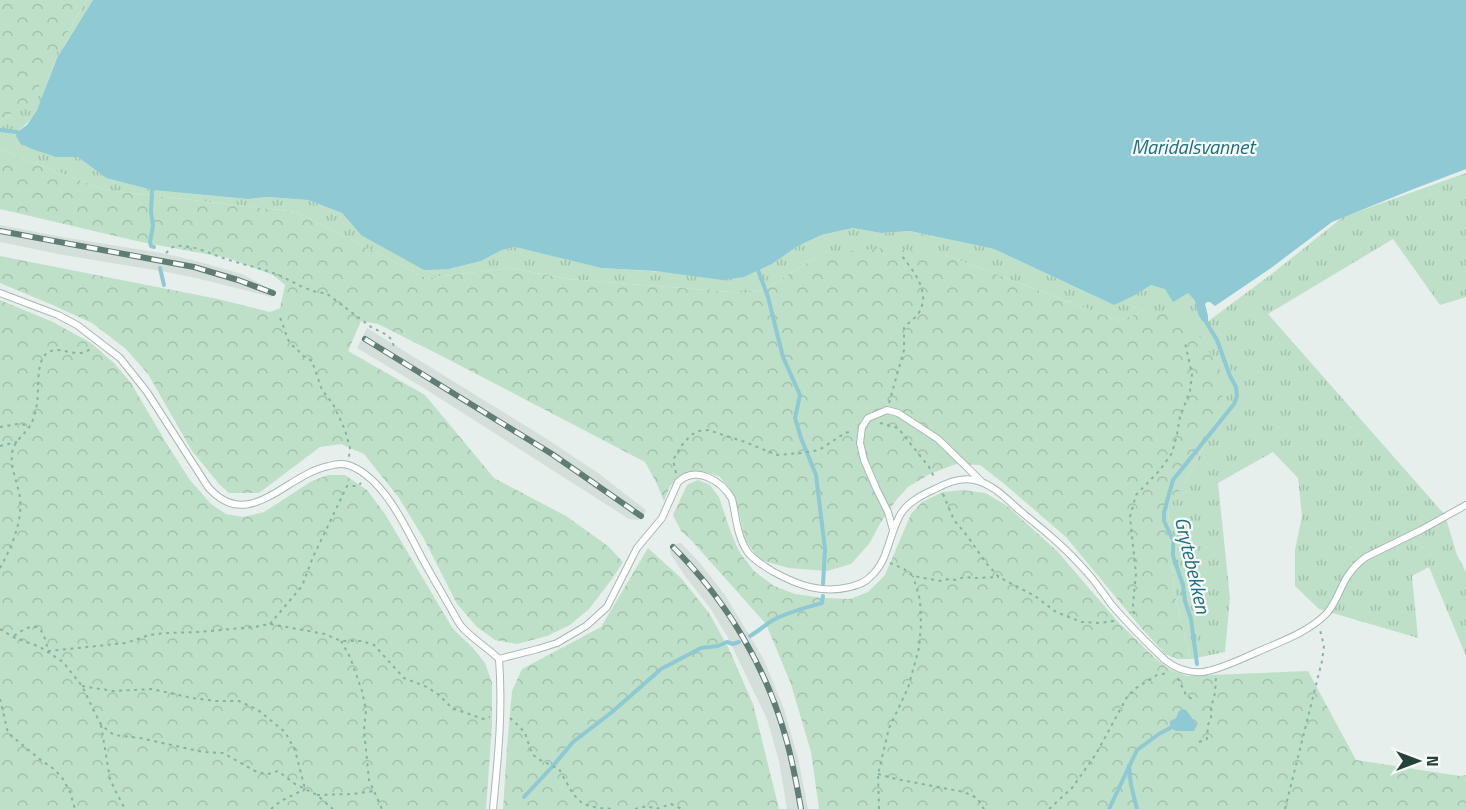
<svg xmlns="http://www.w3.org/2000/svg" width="1466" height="809" font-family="'Titillium Web',sans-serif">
<defs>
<pattern id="grass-tufts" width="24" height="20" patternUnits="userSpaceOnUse" patternTransform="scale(1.5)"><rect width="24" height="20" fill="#bfe0c8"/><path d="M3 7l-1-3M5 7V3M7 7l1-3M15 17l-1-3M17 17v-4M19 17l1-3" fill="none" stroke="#a4c1ad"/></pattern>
<pattern id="forest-crowns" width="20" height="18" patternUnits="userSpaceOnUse" patternTransform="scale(1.5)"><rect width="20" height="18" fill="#bfe0c8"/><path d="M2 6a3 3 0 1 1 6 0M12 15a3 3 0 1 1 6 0" fill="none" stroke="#a4c1ad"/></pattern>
</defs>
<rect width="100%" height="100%" fill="#e6efeb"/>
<g fill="#d4dfda">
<path d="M0 225 62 237 167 254 200 262 242 274 274 291 272 297 200 279 167 272 63 255 0 242Z"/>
<path d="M367 328 547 439 598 473 646 510 645 513 638 520 629 519 427 390 357 348Z"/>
<path d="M681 543 700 563 725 595 763 658 784 709 798 758 808 809H787L779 761 767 719 727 636 710 608 688 580 671 555 670 551 672 548 676 544Z"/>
</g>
<path fill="url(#grass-tufts)" d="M87 0H93C82 19 69 37 58 56 45 81 44 113 19 130L56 157H78L106 178 152 190 248 199 267 197 308 200 342 213 361 235 449 269 481 261 502 250 515 247 601 268 744 277 772 264 798 246 821 235 853 228 881 233 910 231 994 249 1114 305 1165 264 1201 309 1207 322 1273 273 1343 217 1466 173V297L1440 305 1393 239 1268 314 1445 515 1457 555 1466 572V656L1429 567 1412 576 1418 638 1319 609 1295 586V550L1302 516 1298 478 1273 452 1218 483 1230 598 1225 652 1191 659 1174 591 1168 507 1186 481 1219 416 1147 309 1120 321 945 255 818 256 764 290 745 293 568 279 511 268 426 278 297 212 105 190 16 156 0 149V121L12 114 67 33Z"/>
<g fill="url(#forest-crowns)">
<path d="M0 0H87L67 33 31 102 0 121Z"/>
<path d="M0 149 16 156 105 190 297 212 426 278 511 268 568 279 745 293 764 290 818 256 858 250 889 248 945 255 1120 321 1147 309 1181 316 1195 329 1225 378 1219 416 1186 481 1168 508 1174 591 1191 659H1177L1165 654 1137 623 1066 537 1002 482 980 465 956 464 930 474 908 487 897 499 881 522 869 544 851 564 827 571 789 568 760 560 745 540 738 508 730 489 720 477 709 473 696 472 684 474 670 486 664 501 656 482 645 462 434 352 378 324 361 321 348 351 425 395 494 478 566 516 608 546 623 562 612 579 589 609 570 625 547 636 517 644 495 640 477 627 457 604 424 539 399 498 364 454 341 444 320 447 259 493H229L219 484 192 451 148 374 126 349 92 323 48 303 0 283V256L218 299 270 312 280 308 285 285 273 275 228 258 141 242 0 209Z"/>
<path d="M0 300 53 322 91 343 114 363 131 383 165 441 190 480 211 504 226 514 243 517 264 512 312 481 328 475H345L367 490 385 514 453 629 473 648 485 663 492 683V726L486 809H0Z"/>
<path d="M698 480 710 485 719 497 731 533 740 553 754 571 774 586 795 594 823 598 850 599 868 592 885 575 911 514 922 502 943 492 963 490 985 493 1006 505 1057 551 1119 623 1155 658 1169 669 1187 676 1308 671 1356 760 1460 776 1466 775V809H819L811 752 791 684 766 624 691 540 681 531 673 515 687 485Z"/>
<path d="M648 548 681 578 709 613 728 647 753 704 779 809H503L507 747 512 691 522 669 601 627Z"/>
</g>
<g fill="#8ec9d4">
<path d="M93 0H1466V169L1411 190 1332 222 1271 268 1215 306 1210 302H1207L1205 304 1208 316V321L1206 322 1202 321 1198 314 1195 301 1188 293 1173 302 1165 289 1151 285 1133 296 1114 305 994 249 910 231 881 233 853 228 821 235 798 246 772 264 744 277 723 280 655 271 601 268 515 247 502 250 481 261 449 269 424 270 361 235 342 213 308 200 267 197 248 199 152 190 106 178 78 157H56L32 149 20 143 16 136 17 132 27 125 37 110 57 58Z"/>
<path d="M1184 709 1187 711 1197 725 1194 731H1176L1170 728V721L1176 718 1179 711Z"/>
</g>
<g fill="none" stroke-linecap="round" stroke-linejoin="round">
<g stroke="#8ec9d4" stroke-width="4">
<path d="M0 130 17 132"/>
<path d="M152 190 151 211 153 226 150 242 151 246 154 247"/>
<path d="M160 268 164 285"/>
<path d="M758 270 768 297 783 357 800 395 795 418 801 438 816 475 825 549 823 584"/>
<path d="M750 636C757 632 763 627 770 622 781 614 808 607 822 603L823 596"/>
<path d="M1197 664 1191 619 1185 601 1183 585 1173 556V540L1164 521V512L1173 480 1234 404 1237 396 1236 387 1230 376 1217 340 1206 322"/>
<path d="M1129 766 1131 785 1137 809"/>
<path d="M524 797 552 767 573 742 612 712 661 669 701 648 718 646 727 642 733 644 739 642"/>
<path d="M1109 809 1137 750 1159 734 1170 728"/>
</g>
<g stroke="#a8b8b2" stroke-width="8">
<g id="lane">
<path d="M0 293 58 315 77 325 120 358 147 392 208 487C249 534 286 474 329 466 336 464 344 463 351 466 385 480 406 528 422 558 430 573 439 588 447 602 452 610 456 619 461 626 470 637 488 648 499 659 503 709 498 759 493 809"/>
<path d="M893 530 888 512 877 490 864 460 860 443 862 427 868 418 887 410 898 413 938 439 981 481"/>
<path d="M499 659 538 649 557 643 586 626 607 607 637 548 662 518 678 482C696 465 722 481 732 499 736 516 737 536 747 551 753 560 763 565 772 571 797 585 821 594 850 587 857 585 865 583 870 577 890 560 888 533 902 512 910 501 922 495 935 489 946 483 961 477 974 480 991 483 1006 498 1019 510 1041 528 1064 546 1083 568 1094 579 1102 592 1111 604 1128 624 1146 642 1165 660 1176 669 1189 673 1203 672 1221 669 1239 660 1255 653 1279 642 1308 633 1327 613 1336 603 1340 588 1347 577 1352 569 1359 562 1366 557L1421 530 1466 505"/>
</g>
</g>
<g stroke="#86b3a5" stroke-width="2" stroke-dasharray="3 4.5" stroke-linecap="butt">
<path d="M166 253C167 252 172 247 173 247 187 242 211 254 223 258 240 264 257 267 273 273 290 279 308 293 326 293L371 327 387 335 392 340 395 350"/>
<path d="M280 318C284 325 285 335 290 343 294 348 298 348 300 354L312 361 322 390 333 404 345 430 350 448 349 457"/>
<path d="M889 403 904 350V328C908 323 914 319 918 314 932 293 914 272 902 256"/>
<path d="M880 423 898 428 929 467 935 479"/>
<path d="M0 427 17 424 30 425"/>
<path d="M0 446 17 442"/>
<path d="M676 473 673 460 682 445 691 435 699 431 708 430 745 442 777 455 801 453 819 450 845 433 852 431"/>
<path d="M943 494 954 520 968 537 986 563 999 577 1035 596 1056 612 1071 618 1082 622 1100 623 1114 621"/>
<path d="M890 563 904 569 913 576 941 581 949 579 956 580 964 577 975 578 999 577"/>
<path d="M0 568C11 549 23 520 20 498 18 483 10 468 12 453 14 441 24 435 30 426 33 421 35 414 36 409 40 394 35 366 45 355 58 341 78 363 92 347"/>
<path d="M1134 614 1133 604 1136 574 1130 517 1136 495 1160 470 1172 453 1177 434 1180 417 1190 391 1192 374 1185 343"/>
<path d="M270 624 302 586 313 557 347 486H358L361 483"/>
<path d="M0 629 13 637 40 647 63 662 82 686 100 723 107 730 114 735 140 738 203 752 223 753 257 772 268 774 278 771 295 784 317 795 333 809"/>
<path d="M14 636C37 619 43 626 48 651"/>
<path d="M341 641 350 657 362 691 366 710 364 730 369 780 382 809"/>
<path d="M48 651 126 643 149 635 166 633 199 632 254 627 270 624 325 634 341 641H362L374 645 404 678 427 687 439 695 452 708 483 719 490 717"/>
<path d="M1178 678 1186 695 1192 699"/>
<path d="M82 686 113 691 152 689 192 698 216 701H239L258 710 285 732 295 750 305 789"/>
<path d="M0 699 8 733 42 761 54 769 63 779 70 792 75 809"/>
<path d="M510 718 519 726 525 733 532 754 540 760 559 769 573 794 583 804 598 808 614 809"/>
<path d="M101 725 110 779 116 792 125 809"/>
<path d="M1199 742 1207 739 1208 725 1211 718V708L1215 693 1216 677"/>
<path d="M878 774 896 779 964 792 977 798 984 809"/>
<path d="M317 795 352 794 374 791"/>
<path d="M271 809 281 801 305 789"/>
<path d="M635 809 647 806 656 809 671 804 682 809"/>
<path d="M879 809 878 774 880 766 889 728 908 688 919 648 921 625 920 600 913 576"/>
<path d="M1049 809 1072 788 1096 754 1127 697 1136 688 1157 675 1168 673"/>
<path d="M1285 809 1322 661 1324 646 1320 630"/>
</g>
<use href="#lane" stroke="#fff" stroke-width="6"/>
<g stroke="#5f7d75" stroke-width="6">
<g id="rail">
<path d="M0 231 194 267 238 280 273 293"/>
<path d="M365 339 552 454 641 516"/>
<path d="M673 547C727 601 767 668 787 742 793 764 797 786 801 809"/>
</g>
</g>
<use href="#rail" stroke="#f7fbf9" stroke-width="4" stroke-dasharray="11" stroke-linecap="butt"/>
</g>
<g text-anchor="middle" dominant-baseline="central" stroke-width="4.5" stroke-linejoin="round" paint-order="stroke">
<g font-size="20" font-style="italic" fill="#1c6f80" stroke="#f7fbf9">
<text x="1193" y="146">Maridalsvannet</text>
<text transform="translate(1193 565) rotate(77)">Grytebekken</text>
</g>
</g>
<g transform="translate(1418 761) rotate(90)" stroke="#f7fbf9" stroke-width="4.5" paint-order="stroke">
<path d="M0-4.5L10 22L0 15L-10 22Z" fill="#24423a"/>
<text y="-9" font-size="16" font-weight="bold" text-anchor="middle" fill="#24423a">N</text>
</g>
</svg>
